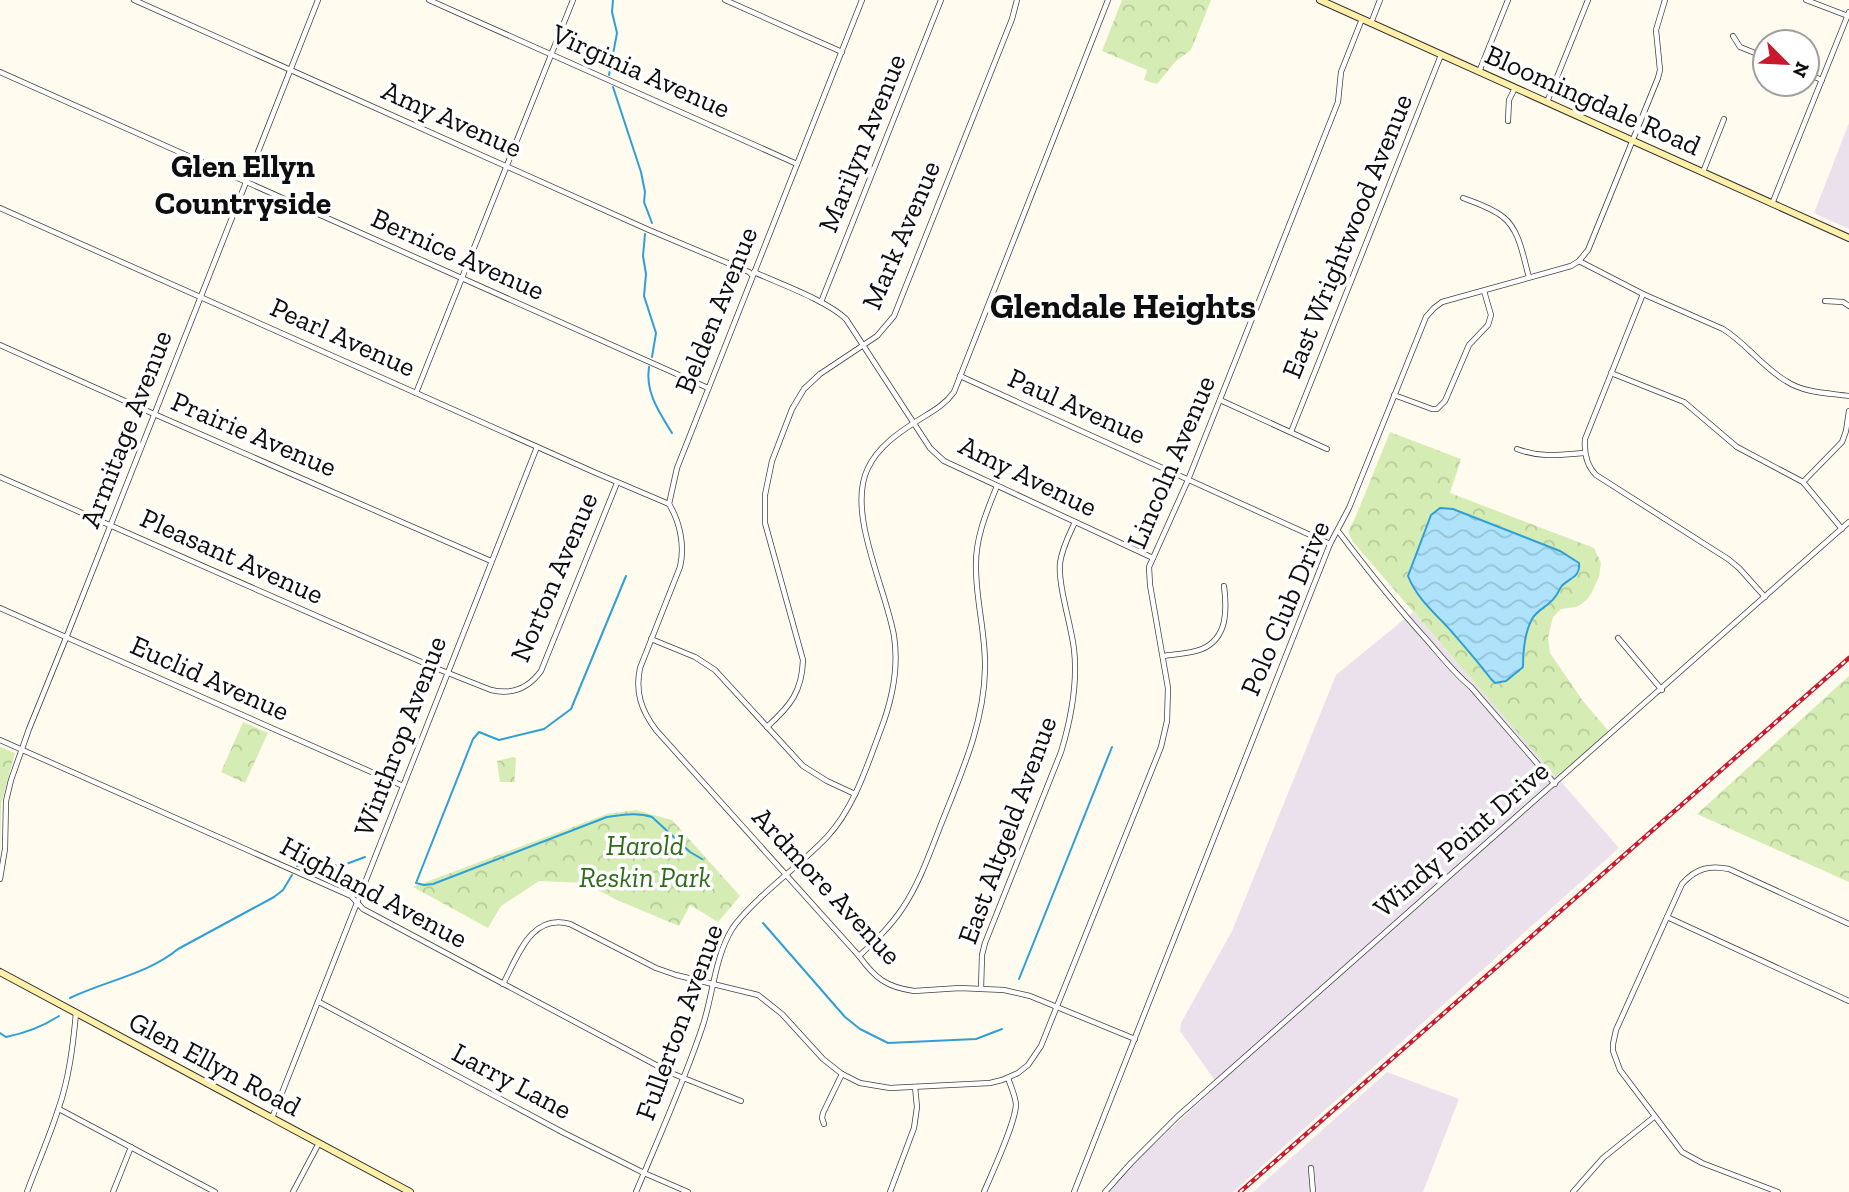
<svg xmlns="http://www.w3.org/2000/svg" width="1849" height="1192" font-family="'Zilla Slab',serif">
<defs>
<pattern id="park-crowns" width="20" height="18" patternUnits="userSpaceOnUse" patternTransform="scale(1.75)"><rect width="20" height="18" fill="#d5edb4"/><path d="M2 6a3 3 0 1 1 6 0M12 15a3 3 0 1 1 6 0" fill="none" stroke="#b6ca9a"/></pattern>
<pattern id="water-waves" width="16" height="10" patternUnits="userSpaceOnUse" patternTransform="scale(1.75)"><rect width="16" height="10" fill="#aee3fb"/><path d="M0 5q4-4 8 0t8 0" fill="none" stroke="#94c2d6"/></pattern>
</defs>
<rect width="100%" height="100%" fill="#fffbee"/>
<g fill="#ebe1ed">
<path d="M1849 123V229L1814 213Z"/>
<path d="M1413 612 1619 848 1233 1192H1108L1132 1165 1218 1085 1180 1031 1181 1023 1232 931 1336 675Z"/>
<path d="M1387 1072 1459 1099 1423 1192H1253Z"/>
</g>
<g fill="url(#park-crowns)">
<path d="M1122 0H1211L1191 50 1176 61 1157 84 1144 80 1147 70 1102 51Z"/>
<path d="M1390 432 1461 459 1450 493 1594 548 1601 563 1599 577 1592 592 1587 600 1576 607 1561 609 1553 617 1548 638 1550 653 1583 701 1611 734 1556 777 1353 542 1348 532 1356 516Z"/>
<path d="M1849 676V882L1697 814Z"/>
<path d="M243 722 268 733 245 783 221 772Z"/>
<path d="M0 747 15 753 1 804 0 859Z"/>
<path d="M513 757 516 758C516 767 514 774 515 782H500L497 761Z"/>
<path d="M636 810 672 820 740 896 718 922 690 905 679 926 617 900 585 883 539 881 501 906 488 928 413 887 607 814Z"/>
</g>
<path fill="url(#water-waves)" stroke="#2f9fd8" stroke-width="2" d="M1440 508 1453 509 1560 551 1579 563C1581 578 1568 578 1561 587 1559 590 1558 594 1555 597 1549 606 1538 609 1532 619 1524 634 1523 651 1523 667L1506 681 1495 683 1491 679C1479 663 1465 647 1452 632 1436 614 1417 599 1408 576L1431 515Z"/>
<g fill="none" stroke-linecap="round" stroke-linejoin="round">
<g stroke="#2f9fd8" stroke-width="2">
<path d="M609 75 617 33 612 12 613 0"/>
<path d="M613 87 641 172 645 192 644 202 652 223"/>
<path d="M645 234 643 256 646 274 644 296 656 333 652 357"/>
<path d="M649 367C645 392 659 412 672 433"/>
<path d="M626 576 571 709 544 729 499 740 479 732 473 739 416 883 424 885 433 884 607 817C622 815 637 812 652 817L690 852 702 859"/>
<path d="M297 866 311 861 341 866 365 857"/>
<path d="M763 923 845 1017 860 1029 888 1043 976 1039 1002 1029"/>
<path d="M1019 979 1112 747"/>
<path d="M70 998C105 981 148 974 178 949L274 897 283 890 292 875"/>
<path d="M0 1033 6 1037C26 1033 42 1027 59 1016"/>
</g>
<g stroke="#414141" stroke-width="6">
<g id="street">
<path d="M134 0 649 230 749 272 752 275"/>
<path d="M429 0 797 164"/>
<path d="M725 0 842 52"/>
<path d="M862 0 677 468 669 504C680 522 685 546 680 567L640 668C635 692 641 710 656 730L859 956C875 978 886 987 914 991L960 988 1004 990 1030 996 1135 1039"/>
<path d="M1806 0 1848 16"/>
<path d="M1371 23 1380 0"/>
<path d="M1733 36 1740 47 1765 57"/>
<path d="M0 72 708 388"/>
<path d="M1479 72 1508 0"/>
<path d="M1807 74 1822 80"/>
<path d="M1547 102 1588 0"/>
<path d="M1508 121 1509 100 1515 88"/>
<path d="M1703 172 1724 119"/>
<path d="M1463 198C1476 203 1492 208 1503 217 1520 230 1523 257 1529 277"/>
<path d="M1772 204 1849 12"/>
<path d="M0 208 596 473 669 504"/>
<path d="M1579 261 1643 294 1723 329C1746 343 1762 367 1786 381 1804 393 1828 393 1849 396"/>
<path d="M754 272C780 284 826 300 846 319L930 448 944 461 1153 558"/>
<path d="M1643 294 1585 439C1584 453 1586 465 1596 475L1728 559 1739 568 1765 597"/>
<path d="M1825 301 1843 302 1849 306"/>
<path d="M821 302 941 0"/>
<path d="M0 345 154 414 491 561"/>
<path d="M1611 373 1684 402 1737 447 1803 482 1842 529"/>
<path d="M960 376 1330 544"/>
<path d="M416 393 573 0"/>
<path d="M1394 395 1432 409H1437L1445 401 1469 345 1488 325 1491 315 1484 291"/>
<path d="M1220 400 1327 449"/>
<path d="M1291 432 1441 55"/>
<path d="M1517 449C1542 458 1559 455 1584 453"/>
<path d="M0 477 433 667 491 690C512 695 528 689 541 671L617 483"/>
<path d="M1803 482 1842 442 1846 431 1849 411"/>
<path d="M1338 531C1366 568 1395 605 1427 640 1441 656 1454 673 1471 687L1555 784"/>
<path d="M0 608 403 786"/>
<path d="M1618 638 1662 690"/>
<path d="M651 639 695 657 715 670 803 766 827 781 855 794"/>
<path d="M1163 656C1175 654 1190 654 1202 649 1228 638 1227 609 1224 586"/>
<path d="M767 727C790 706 802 692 803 660L765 523V495L772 461 792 409 804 389 820 374 877 336 894 316 1012 19 1017 0"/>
<path d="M0 740 351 896 363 909 671 1073 741 1101"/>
<path d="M0 879 5 849 6 801 11 780 29 729 66 638 318 0"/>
<path d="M1667 917 1849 1001"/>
<path d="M859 956C874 942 890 927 902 909 919 884 929 855 940 827 960 776 984 725 985 669 986 634 976 602 976 568 975 539 986 513 997 486"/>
<path d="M503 984C518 956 531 913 570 924L656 968 676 975 758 995 782 1014 823 1059 842 1074 860 1083 890 1088 990 1083 1002 1080 1018 1073 1028 1065 1041 1046 1161 747 1167 721 1168 688 1150 585 1149 567 1188 480 1338 102 1341 72 1362 19"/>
<path d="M981 989 982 955 985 943 1061 752C1071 719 1078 684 1074 649 1071 624 1058 586 1060 563 1062 548 1069 535 1075 522"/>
<path d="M319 1002 564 1133 644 1173 688 1192"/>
<path d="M59 1109 215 1192"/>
<path d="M272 1118 537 447"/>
<path d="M824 1124 822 1118 823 1113 842 1074"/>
<path d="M1311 1168 1313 1192"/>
<path d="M27 1192C37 1165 49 1138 58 1110 69 1079 73 1046 76 1013"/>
<path d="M113 1192 131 1147"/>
<path d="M293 1192 319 1143"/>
<path d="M636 1192C659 1137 684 1082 703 1025 713 994 715 957 732 929 740 917 750 908 760 898 782 877 806 859 827 837 854 808 867 766 881 729 892 700 899 668 894 636 886 588 846 512 868 468 878 447 898 433 917 421 931 412 944 406 954 392L1108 0"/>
<path d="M890 1192 914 1128 917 1107 915 1087"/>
<path d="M984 1192C992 1173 1016 1122 1016 1104 1015 1095 1011 1087 1008 1078"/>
<path d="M1074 1192 1330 544 1349 508 1426 317 1434 308 1442 302 1571 266 1579 261 1588 250 1658 78 1660 70 1656 30 1665 0"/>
<path d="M1105 1192 1131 1163 1177 1117 1849 522"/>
<path d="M1573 1192 1603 1158 1654 1117"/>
<path d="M1778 1192 1702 1163 1682 1152 1620 1070 1613 1051V1044L1616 1030 1682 884C1696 868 1710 865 1729 869L1849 924"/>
</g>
</g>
<g stroke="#303030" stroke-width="8">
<g id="secondary">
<path d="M1320 0 1849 238"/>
<path d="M0 972 410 1192"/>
</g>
</g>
<use href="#street" stroke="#fff" stroke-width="4.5"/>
<use href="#secondary" stroke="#fff0a9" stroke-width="6"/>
<g stroke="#c91a2d" stroke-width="4.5">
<path id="rail" d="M1240 1192 1849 658"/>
</g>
<use href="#rail" stroke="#fff" stroke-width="2" stroke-dasharray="5" stroke-linecap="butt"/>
</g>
<g text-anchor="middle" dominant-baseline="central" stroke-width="7" stroke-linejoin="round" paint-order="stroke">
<g font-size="28" fill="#0e0e0e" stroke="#fff">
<text transform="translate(641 71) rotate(24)">Virginia Avenue</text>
<text transform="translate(1593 100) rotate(24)">Bloomingdale Road</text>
<text transform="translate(452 119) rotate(24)">Amy Avenue</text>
<text transform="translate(862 143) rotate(-68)">Marilyn Avenue</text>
<text transform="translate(901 235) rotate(-67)">Mark Avenue</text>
<text transform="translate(1347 236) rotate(-68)">East Wrightwood Avenue</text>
<text transform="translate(458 254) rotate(24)">Bernice Avenue</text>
<text transform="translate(716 310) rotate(-68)">Belden Avenue</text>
<text transform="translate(343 337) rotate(24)">Pearl Avenue</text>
<text transform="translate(1077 406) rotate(24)">Paul Avenue</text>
<text transform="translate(126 429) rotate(-69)">Armitage Avenue</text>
<text transform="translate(254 434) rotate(23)">Prairie Avenue</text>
<text transform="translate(1171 462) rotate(-67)">Lincoln Avenue</text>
<text transform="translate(1028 476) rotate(26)">Amy Avenue</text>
<text transform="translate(232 556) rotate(24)">Pleasant Avenue</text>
<text transform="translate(554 577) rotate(-67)">Norton Avenue</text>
<text transform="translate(1285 608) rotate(-67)">Polo Club Drive</text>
<text transform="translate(210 678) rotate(24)">Euclid Avenue</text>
<text transform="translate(400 736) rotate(-69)">Winthrop Avenue</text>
<text transform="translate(1007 830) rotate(-70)">East Altgeld Avenue</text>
<text transform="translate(1461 839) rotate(-41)">Windy Point Drive</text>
<text transform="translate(827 886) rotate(47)">Ardmore Avenue</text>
<text transform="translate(374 892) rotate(28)">Highland Avenue</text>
<text transform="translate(679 1022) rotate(-70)">Fullerton Avenue</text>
<text transform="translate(215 1064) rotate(28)">Glen Ellyn Road</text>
<text transform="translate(512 1081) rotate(28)">Larry Lane</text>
</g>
<g font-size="28" font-style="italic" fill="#2f6b18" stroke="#fff">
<text x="645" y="845">Harold<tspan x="645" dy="32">Reskin Park</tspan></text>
</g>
<g font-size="32" font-weight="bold" fill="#0e0e0e" stroke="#fff">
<text x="243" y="166">Glen Ellyn<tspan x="243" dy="37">Countryside</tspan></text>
</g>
<g font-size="35" font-weight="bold" fill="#0e0e0e" stroke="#fff">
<text x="1123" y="306">Glendale Heights</text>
</g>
</g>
<g transform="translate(1786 63) rotate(114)"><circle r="33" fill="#ffffff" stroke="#9f9f9f" stroke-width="2"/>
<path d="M0-5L12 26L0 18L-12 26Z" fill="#c91a2d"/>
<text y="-10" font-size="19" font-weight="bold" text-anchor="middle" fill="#0e0e0e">N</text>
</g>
</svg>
